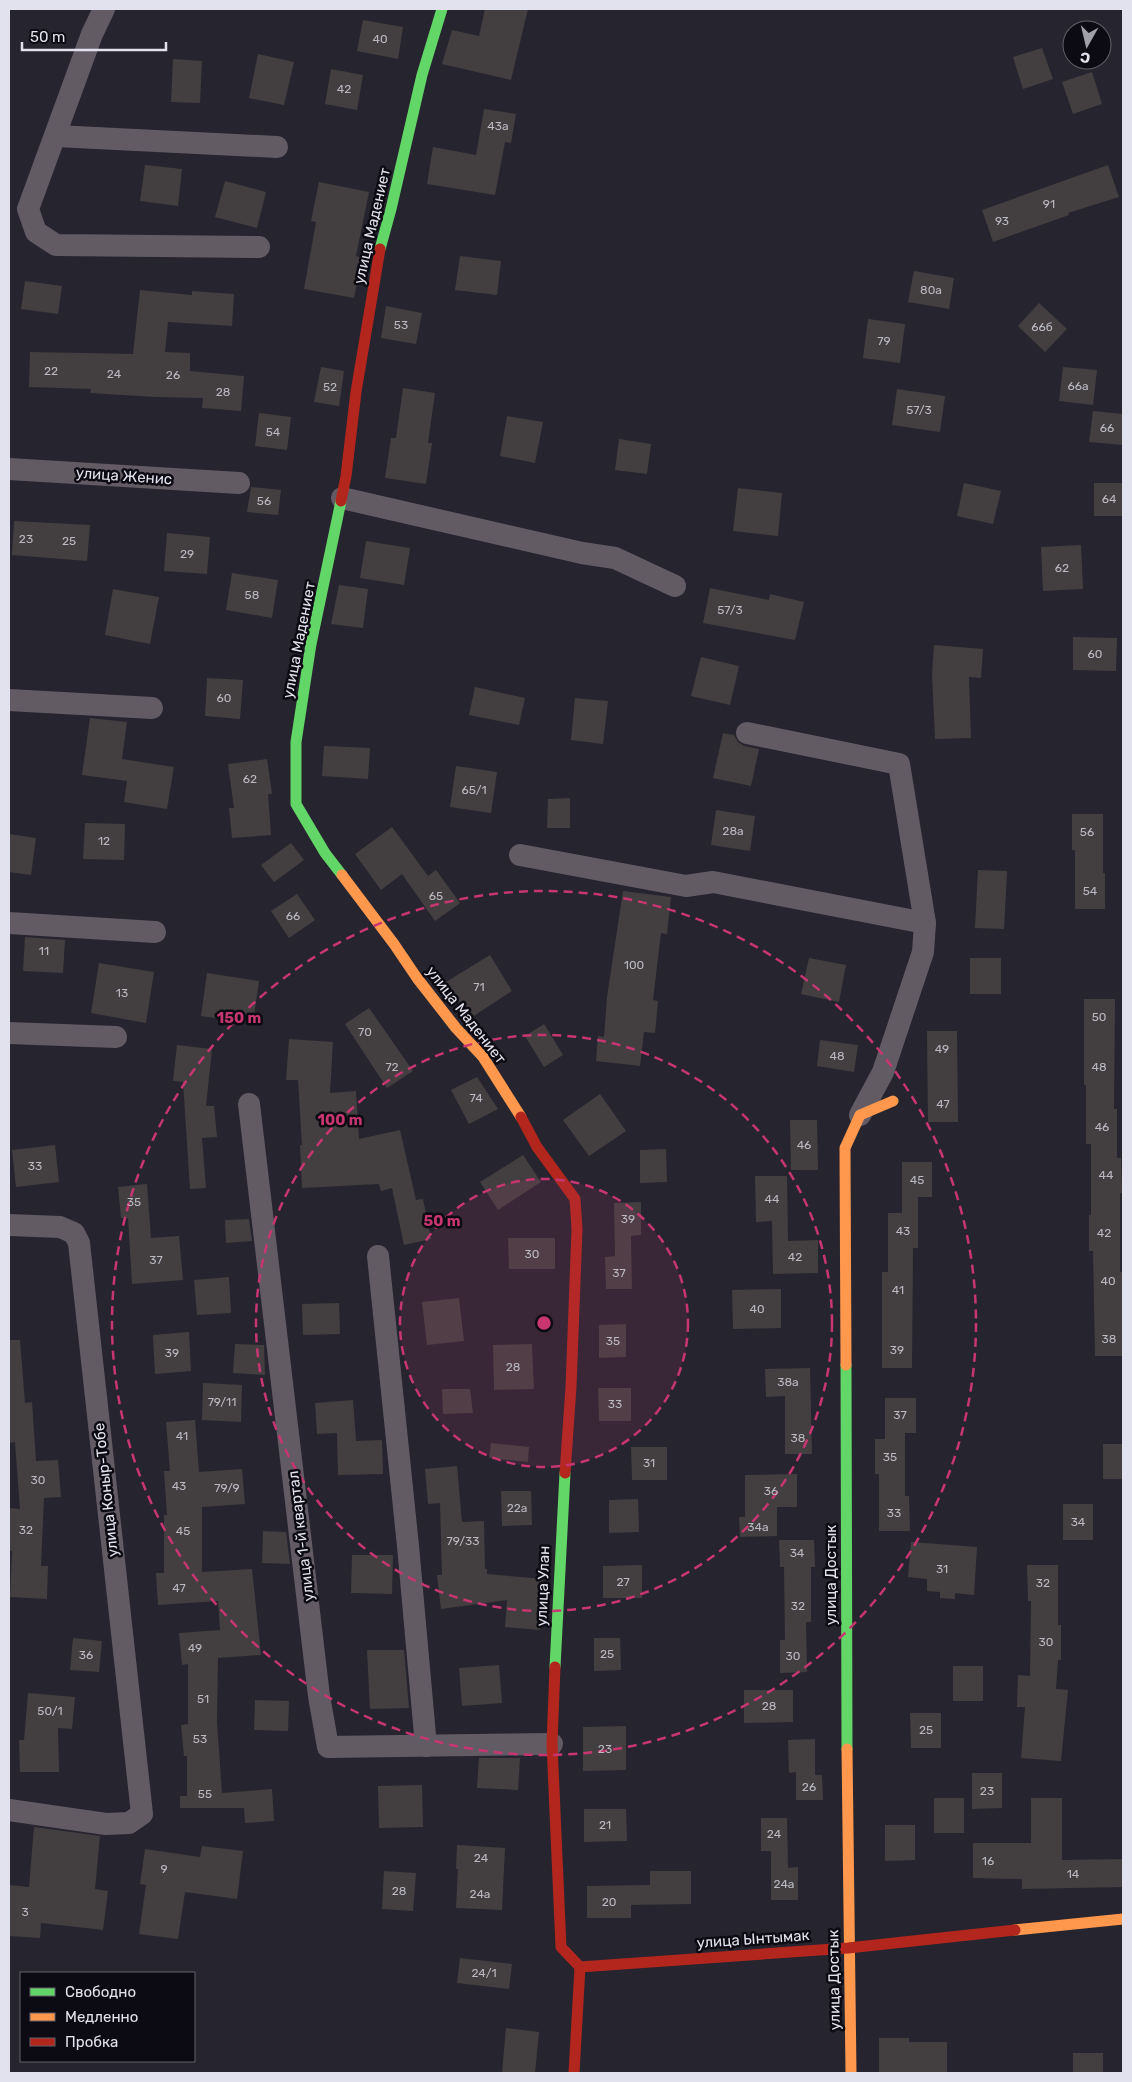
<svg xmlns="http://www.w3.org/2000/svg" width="1132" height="2082" font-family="Rubik,sans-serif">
<rect width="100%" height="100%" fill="#26242e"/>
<g fill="#433f40">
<path d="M485 9H528L511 80 442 64 452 30 479 36Z"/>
<path d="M363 20 403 27 398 59 357 51Z"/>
<path d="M1042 48 1053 79 1023 89 1013 57Z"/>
<path d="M258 54 294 62 284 105 249 98Z"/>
<path d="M173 59 202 61 200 103 171 102Z"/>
<path d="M331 69 363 75 357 110 325 104Z"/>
<path d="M1092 72 1102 104 1073 114 1062 82Z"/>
<path d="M484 109 516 114 511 143 505 142 495 195 427 184 433 147 476 155Z"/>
<path d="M145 165 182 169 178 206 140 201Z"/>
<path d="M1108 165 1119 197 1068 213 1069 215 993 242 982 210Z"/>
<path d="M225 181 266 192 257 228 215 217Z"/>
<path d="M319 182 369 192 356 256 362 258 354 298 304 289 316 222 311 221Z"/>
<path d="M460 256 501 261 497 295 455 290Z"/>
<path d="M914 271 954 278 949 309 908 302Z"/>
<path d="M25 281 62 286 58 314 21 309Z"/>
<path d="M140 290 192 295V291L234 294 232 326 168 322 165 352 190 353V371L244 376 241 411 202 408 203 398 155 397 90 393 91 389 29 387 30 352 133 354Z"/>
<path d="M1039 303 1067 329 1045 352 1018 326Z"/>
<path d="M386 306 422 313 416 344 381 338Z"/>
<path d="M868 319 905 324 900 363 863 358Z"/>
<path d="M321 367 344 371 339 406 314 402Z"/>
<path d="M1063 367 1097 370 1093 405 1059 401Z"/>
<path d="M403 388 435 393 428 443H432L426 484 385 478 391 438H396Z"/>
<path d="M897 389 945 396 940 432 892 425Z"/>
<path d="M1093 411 1123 414V445L1089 442Z"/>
<path d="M259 413 291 417 287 450 255 446Z"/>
<path d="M507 416 543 422 535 463 500 456Z"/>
<path d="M619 439 651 444 647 474 615 470Z"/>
<path d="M964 483 1001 491 993 524 957 516Z"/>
<rect x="1094" y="483" width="29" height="33"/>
<path d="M251 487 281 490 278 515 247 512Z"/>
<path d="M738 488 782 493 778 536 733 531Z"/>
<path d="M14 521 90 525 87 561 12 555Z"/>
<path d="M167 533 210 537 207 574 164 571Z"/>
<path d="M366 541 410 548 404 585 360 578Z"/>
<path d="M1081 545 1083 589 1043 591 1041 547Z"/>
<path d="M232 573 278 580 272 618 226 610Z"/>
<path d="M339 585 368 589 363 628 331 624Z"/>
<path d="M710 588 769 600 770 594 804 602 795 640 703 623Z"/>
<path d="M113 589 159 597 150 644 105 635Z"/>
<path d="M1073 637 1117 638 1116 671 1073 670Z"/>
<path d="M934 645 983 649 981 678 969 677 971 738 935 739 932 674Z"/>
<path d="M701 657 739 666 730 705 691 696Z"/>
<path d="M207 678 243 680 240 719 205 716Z"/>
<path d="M475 687 525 698 519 725 469 715Z"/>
<path d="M575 698 608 701 603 744 571 740Z"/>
<path d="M90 718 127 722 122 759 174 767 167 809 124 802 127 781 82 775Z"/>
<path d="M723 733 734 735 738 742 744 746 759 749 751 786 713 778Z"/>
<path d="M324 746 370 748 368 779 322 776Z"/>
<path d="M267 759 272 794H268L271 835 232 838 229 808H234L228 764Z"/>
<path d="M456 766 497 772 491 813 450 807Z"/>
<path d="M570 798V828H547L548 799Z"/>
<path d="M716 810 755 816 750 851 711 845Z"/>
<path d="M1072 814H1103V873H1105V909H1075V850H1072Z"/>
<path d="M85 823 125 824 124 860 83 859Z"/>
<path d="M392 827 428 876 436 870 460 903 435 921 402 874 381 890 355 854Z"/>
<path d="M9 834 36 838 31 875 9 872Z"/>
<path d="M291 843 304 860 274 882 261 865Z"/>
<path d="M978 870 1007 871 1004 929 975 928Z"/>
<path d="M623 891 671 897 667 934 661 933 653 1000 658 1001 655 1033 644 1032 640 1066 596 1061 598 1036 604 1037 607 997Z"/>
<path d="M297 894 315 920 289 938 271 911Z"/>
<path d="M25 937 65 940 63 973 23 971Z"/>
<path d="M490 955 512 991 469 1019 446 982Z"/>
<path d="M809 958 846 965 839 1002 801 994Z"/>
<rect x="970" y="958" width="31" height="36"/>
<path d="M99 963 154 972 146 1023 91 1013Z"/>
<path d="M207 973 259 981 253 1023 201 1016Z"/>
<path d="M1084 999H1115L1114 1109H1117V1158H1121L1122 1193H1120V1272H1123V1356H1095L1093 1251H1089V1215H1091V1144H1086V1085H1084Z"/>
<path d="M369 1008 413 1071 387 1088 345 1024Z"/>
<path d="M544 1024 563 1055 544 1067 525 1036Z"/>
<path d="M927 1031H957L958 1122H928Z"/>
<path d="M289 1039 333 1042 330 1093 356 1091 359 1139 400 1130 416 1200 423 1199 431 1239 404 1245 392 1188 381 1191 379 1184 302 1188 300 1145H302L298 1080H286Z"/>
<path d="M820 1040 858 1045 854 1072 817 1066Z"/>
<path d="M177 1045 212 1049 206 1106H214L217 1137 202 1138 206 1188 190 1189 183 1082 173 1081Z"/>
<path d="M477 1077 498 1109 469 1124 451 1090Z"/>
<path d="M600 1094 626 1131 589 1156 563 1120Z"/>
<path d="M790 1120H817L818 1170H791Z"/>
<path d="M55 1145 59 1182 16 1187 12 1150Z"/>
<path d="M666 1149 667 1182 640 1183V1150Z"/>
<path d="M523 1155 541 1182 498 1210 480 1182Z"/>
<path d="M902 1162H932V1197H918V1248H913L912 1368H882V1272H888V1213H902Z"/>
<path d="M755 1176H787L788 1241 818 1240V1273L773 1274 772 1221 756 1222Z"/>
<path d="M147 1184 151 1238 179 1236 183 1280 132 1284 128 1218H121L118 1187Z"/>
<path d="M641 1202V1235L631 1236 632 1289H606L605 1257 615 1256 614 1203Z"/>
<path d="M249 1219 252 1241 226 1243 225 1220Z"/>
<path d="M508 1238H555V1269H509Z"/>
<path d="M229 1277 231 1313 197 1315 194 1280Z"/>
<path d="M781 1289V1328L733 1329 732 1290Z"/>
<path d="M459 1298 464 1341 427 1345 422 1302Z"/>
<path d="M339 1303 340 1334 303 1335 302 1304Z"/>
<path d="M626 1324V1357L599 1358V1325Z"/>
<path d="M189 1332 191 1371 155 1374 153 1335Z"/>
<path d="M9 1340H20L25 1403 32 1402 36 1461 58 1460 61 1497 44 1498 41 1566H48L47 1599 10 1597 12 1551H9V1508L20 1509 15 1442 9 1443Z"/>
<path d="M235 1344 264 1345 265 1375 233 1373Z"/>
<path d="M532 1344 534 1389 494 1390 493 1345Z"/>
<path d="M810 1368 812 1454H785V1396L766 1397 765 1369Z"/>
<path d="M203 1383 242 1385 241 1422 202 1420Z"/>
<path d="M598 1388H631V1421H599Z"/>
<path d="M442 1389H470L473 1413 443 1414Z"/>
<path d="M885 1398H916V1433H905V1496H909L910 1531H879V1474H875V1439H885Z"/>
<path d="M353 1400 356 1441 382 1440 383 1474 338 1475 337 1433 317 1434 315 1403Z"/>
<path d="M195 1420 199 1472 242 1469 245 1504 202 1507V1572L252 1569 261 1655 218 1658 217 1722 222 1793 272 1789 274 1821 245 1823 244 1808H180V1796H187V1756H184L181 1725 188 1724V1664L182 1665 179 1633 220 1630 218 1601 158 1605 156 1573H164V1515H167L164 1471H170L166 1422Z"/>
<path d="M491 1443 529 1447 528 1462 489 1458Z"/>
<rect x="1103" y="1444" width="20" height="35"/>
<path d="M631 1447H667V1480H632Z"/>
<path d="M457 1466 462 1522 484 1521 485 1569H487V1574L543 1579 540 1630 505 1627 507 1600 441 1609 437 1575H442L440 1503 428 1504 425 1469Z"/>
<path d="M797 1474V1507H777V1536L740 1537 739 1517H745V1475Z"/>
<path d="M501 1491H531L532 1525 502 1526Z"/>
<path d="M638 1499 639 1532 609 1533V1500Z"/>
<rect x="1063" y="1504" width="30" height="36"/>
<path d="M263 1531 286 1532 290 1564 262 1563Z"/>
<path d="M779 1540H814L815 1567H811V1622H806L807 1672 780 1673V1640H785L784 1567H780Z"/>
<path d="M911 1542 977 1547 974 1595 955 1593V1599L940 1598V1592L927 1591V1579L908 1577Z"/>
<path d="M352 1555H393L392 1594 351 1593Z"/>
<path d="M642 1565V1598H603V1566Z"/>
<path d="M1027 1565H1058V1625H1061V1660H1058L1056 1689 1068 1690 1061 1761 1021 1758 1025 1707H1017L1018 1675 1030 1676 1031 1601H1028Z"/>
<path d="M73 1638 102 1641 99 1672 70 1670Z"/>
<path d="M594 1638H620L621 1670 594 1671Z"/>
<path d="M367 1650H404L409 1708 370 1709Z"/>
<path d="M499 1665 502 1703 462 1706 459 1668Z"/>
<rect x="953" y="1666" width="30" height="35"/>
<path d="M744 1690H793V1722L744 1723Z"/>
<path d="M28 1693 75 1697 72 1729 58 1728 59 1772H20L19 1740H24Z"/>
<path d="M255 1700 289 1701 288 1731 254 1730Z"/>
<path d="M910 1713H941V1748H911Z"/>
<path d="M626 1726V1770L583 1771V1727Z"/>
<path d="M815 1739V1775H822L823 1800H796V1772L789 1773 788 1740Z"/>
<path d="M479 1758H520L518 1790 477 1788Z"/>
<path d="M972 1773H1002V1808L972 1809Z"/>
<path d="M422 1785 423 1827 379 1828 378 1786Z"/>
<rect x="934" y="1798" width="30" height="35"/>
<path d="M1031 1798H1062V1860L1123 1859V1887L1022 1889V1879L973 1878V1843H1031Z"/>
<path d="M584 1809H626L627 1841 584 1842Z"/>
<path d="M761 1818H787L788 1868 798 1867V1900H771V1851H761Z"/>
<path d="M885 1825H915V1860L885 1861Z"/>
<path d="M34 1827 100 1836 95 1889 108 1891 103 1930 41 1923 40 1938 9 1936V1885L29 1887Z"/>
<path d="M457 1845 505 1848 502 1910 456 1908 458 1869H456Z"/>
<path d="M202 1846 243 1851 237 1899 185 1892 178 1939 139 1934 146 1885 140 1884 145 1849 200 1857Z"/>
<path d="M384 1871 416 1873 413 1911 382 1909Z"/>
<path d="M650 1871H691V1904L631 1905V1918H587V1886L650 1885Z"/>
<path d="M460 1958 512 1964 509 1989 457 1983Z"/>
<path d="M506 2028 539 2032 535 2073H502Z"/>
<path d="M879 2038H909V2042H947V2073H879Z"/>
<rect x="1073" y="2053" width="30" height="20"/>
</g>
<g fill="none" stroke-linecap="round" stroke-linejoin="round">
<g stroke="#625b64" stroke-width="22">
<path d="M104 9 92 34 28 209 36 232 56 245 259 247"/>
<path d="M56 136 277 147"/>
<path d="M9 469 239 483"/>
<path d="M342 498 582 553 615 558 675 586"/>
<path d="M9 700 152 708"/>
<path d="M747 733 899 764 925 923"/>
<path d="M520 855 686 886 713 882 925 923 923 952 883 1072 860 1115"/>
<path d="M9 923 155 932"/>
<path d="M9 1033 116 1037"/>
<path d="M249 1104 319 1696 328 1747 552 1744"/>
<path d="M9 1225 60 1227 74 1233 79 1243 142 1814 129 1823 106 1824 9 1810"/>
<path d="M378 1256 408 1546 426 1746"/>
</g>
<g stroke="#63d668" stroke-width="11">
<path d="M380 249 391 209 422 75 442 9"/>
<path d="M341 501 311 644 296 742V804L325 853 342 875"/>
<path d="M846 1365 847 1749"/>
<path d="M555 1667 565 1473"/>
</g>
<g stroke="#ff974d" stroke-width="11">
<path d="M342 875 394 944 417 978 456 1028 483 1057 521 1117"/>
<path d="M846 1365 845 1148 860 1115 893 1101"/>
<path d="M847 1749 851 2073"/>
<path d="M1015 1930 1123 1919"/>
</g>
<g stroke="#b3261e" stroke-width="11">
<path d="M341 501 346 476 356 392 380 249"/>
<path d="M521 1117 537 1147 575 1199 577 1229 571 1387 565 1473"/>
<path d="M555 1667 552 1744 561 1947 580 1967"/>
<path d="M580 1967 848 1948 1015 1930"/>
<path d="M574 2073 580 1967"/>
</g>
</g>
<circle cx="544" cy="1323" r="144" fill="#c73671" fill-opacity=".12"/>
<g fill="none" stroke="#c73671" stroke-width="2.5" stroke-dasharray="9 6">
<circle cx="544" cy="1323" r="144"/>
<circle cx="544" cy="1323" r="288"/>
<circle cx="544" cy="1323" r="432"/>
</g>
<g text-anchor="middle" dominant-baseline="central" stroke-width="5" stroke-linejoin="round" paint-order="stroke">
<g font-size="12" fill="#bab9c2">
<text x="380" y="39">40</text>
<text x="344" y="89">42</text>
<text x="498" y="126">43а</text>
<text x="1049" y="204">91</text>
<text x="1002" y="221">93</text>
<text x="931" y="290">80а</text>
<text x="401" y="325">53</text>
<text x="1042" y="327">66б</text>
<text x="884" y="341">79</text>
<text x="51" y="371">22</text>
<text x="114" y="374">24</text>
<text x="173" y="375">26</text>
<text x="1078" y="386">66а</text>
<text x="330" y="387">52</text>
<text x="223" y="392">28</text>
<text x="919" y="410">57/3</text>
<text x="1107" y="428">66</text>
<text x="273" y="432">54</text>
<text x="1109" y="499">64</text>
<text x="264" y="501">56</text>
<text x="26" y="539">23</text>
<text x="69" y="541">25</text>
<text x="187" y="554">29</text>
<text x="1062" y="568">62</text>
<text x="252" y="595">58</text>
<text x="730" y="610">57/3</text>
<text x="1095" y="654">60</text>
<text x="224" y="698">60</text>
<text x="250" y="779">62</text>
<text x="474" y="790">65/1</text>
<text x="733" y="831">28а</text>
<text x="1087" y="832">56</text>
<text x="104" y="841">12</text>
<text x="1090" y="891">54</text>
<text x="436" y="896">65</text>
<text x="293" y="916">66</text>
<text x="44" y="951">11</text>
<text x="634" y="965">100</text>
<text x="479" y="987">71</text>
<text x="122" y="993">13</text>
<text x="1099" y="1017">50</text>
<text x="365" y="1032">70</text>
<text x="942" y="1049">49</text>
<text x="837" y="1056">48</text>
<text x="392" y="1067">72</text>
<text x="1099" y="1067">48</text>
<text x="476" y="1098">74</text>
<text x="943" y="1104">47</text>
<text x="1102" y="1127">46</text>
<text x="804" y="1145">46</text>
<text x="35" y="1166">33</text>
<text x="1106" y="1175">44</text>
<text x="917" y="1180">45</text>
<text x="772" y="1199">44</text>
<text x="134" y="1202">35</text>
<text x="628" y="1219">39</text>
<text x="903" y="1231">43</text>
<text x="1104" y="1233">42</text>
<text x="532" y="1254">30</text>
<text x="795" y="1257">42</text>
<text x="156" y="1260">37</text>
<text x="619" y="1273">37</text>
<text x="1108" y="1281">40</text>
<text x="898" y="1290">41</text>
<text x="757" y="1309">40</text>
<text x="1109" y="1339">38</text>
<text x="613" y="1341">35</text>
<text x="897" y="1350">39</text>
<text x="172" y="1353">39</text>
<text x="513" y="1367">28</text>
<text x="788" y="1382">38а</text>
<text x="222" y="1402">79/11</text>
<text x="615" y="1404">33</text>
<text x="900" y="1415">37</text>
<text x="182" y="1436">41</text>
<text x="798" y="1438">38</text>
<text x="890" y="1457">35</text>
<text x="649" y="1463">31</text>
<text x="38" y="1480">30</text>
<text x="179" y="1486">43</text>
<text x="227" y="1488">79/9</text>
<text x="771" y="1491">36</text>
<text x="517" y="1508">22а</text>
<text x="894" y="1513">33</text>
<text x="1078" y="1522">34</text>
<text x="758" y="1527">34а</text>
<text x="26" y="1530">32</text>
<text x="183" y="1531">45</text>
<text x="463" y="1541">79/33</text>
<text x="797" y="1553">34</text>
<text x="942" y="1569">31</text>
<text x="623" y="1582">27</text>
<text x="1043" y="1583">32</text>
<text x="179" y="1588">47</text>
<text x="798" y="1606">32</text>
<text x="1046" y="1642">30</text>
<text x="195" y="1648">49</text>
<text x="607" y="1654">25</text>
<text x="86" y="1655">36</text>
<text x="793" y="1656">30</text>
<text x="203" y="1699">51</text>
<text x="769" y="1706">28</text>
<text x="50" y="1711">50/1</text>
<text x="926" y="1730">25</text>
<text x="200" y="1739">53</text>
<text x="605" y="1749">23</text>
<text x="809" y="1787">26</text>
<text x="987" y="1791">23</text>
<text x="205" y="1794">55</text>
<text x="605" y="1825">21</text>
<text x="774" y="1834">24</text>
<text x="481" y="1858">24</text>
<text x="988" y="1861">16</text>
<text x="164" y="1869">9</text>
<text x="1073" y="1874">14</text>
<text x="784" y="1884">24а</text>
<text x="399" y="1891">28</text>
<text x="480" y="1894">24а</text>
<text x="609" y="1902">20</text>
<text x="25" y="1912">3</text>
<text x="484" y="1973">24/1</text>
</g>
<g font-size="15" fill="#e2e2ee" stroke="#0c0b13">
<text transform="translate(372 226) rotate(-77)">улица Мадениет</text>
<text transform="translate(124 476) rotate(4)">улица Женис</text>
<text transform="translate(299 640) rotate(-79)">улица Мадениет</text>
<text transform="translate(466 1015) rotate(52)">улица Мадениет</text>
<text transform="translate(106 1490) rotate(-96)">улица Коныр-Тобе</text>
<text transform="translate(301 1536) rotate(-97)">улица 1-й квартал</text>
<text transform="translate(831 1575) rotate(-90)">улица Достык</text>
<text transform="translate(543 1586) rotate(-88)">улица Улан</text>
<text transform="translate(753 1939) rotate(-4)">улица Ынтымак</text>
<text transform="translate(834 1980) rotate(-91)">улица Достык</text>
</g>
</g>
<circle cx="544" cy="1323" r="8" fill="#c73671" stroke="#0c0b13" stroke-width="2.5"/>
<g font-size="15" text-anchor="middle" font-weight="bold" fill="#c73671" stroke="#0c0b13" stroke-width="5" stroke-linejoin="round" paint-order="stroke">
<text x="239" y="1023">150 m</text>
<text x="340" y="1125">100 m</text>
<text x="442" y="1226">50 m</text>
</g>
<rect width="1132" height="2082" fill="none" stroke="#e2e2ee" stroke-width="20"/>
<rect x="20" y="1972" width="175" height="90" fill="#0c0b13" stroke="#62616b"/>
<rect x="30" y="1988" width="25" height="8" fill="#63d668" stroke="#62616b"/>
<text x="65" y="1997" font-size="15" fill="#e2e2ee">Свободно</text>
<rect x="30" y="2013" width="25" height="8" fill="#ff974d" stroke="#62616b"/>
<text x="65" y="2022" font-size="15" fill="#e2e2ee">Медленно</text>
<rect x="30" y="2038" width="25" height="8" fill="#b3261e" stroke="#62616b"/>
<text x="65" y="2047" font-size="15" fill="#e2e2ee">Пробка</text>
<g transform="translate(1087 45) rotate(188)"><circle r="24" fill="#0c0b13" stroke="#62616b"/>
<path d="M0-4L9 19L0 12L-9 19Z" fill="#a0a0ab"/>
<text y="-8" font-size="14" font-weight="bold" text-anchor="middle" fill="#e2e2ee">С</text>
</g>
<path d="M22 42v8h144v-8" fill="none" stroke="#e2e2ee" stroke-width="2.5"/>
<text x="30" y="42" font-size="15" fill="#e2e2ee" stroke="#0c0b13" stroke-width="4" paint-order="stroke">50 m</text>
</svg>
